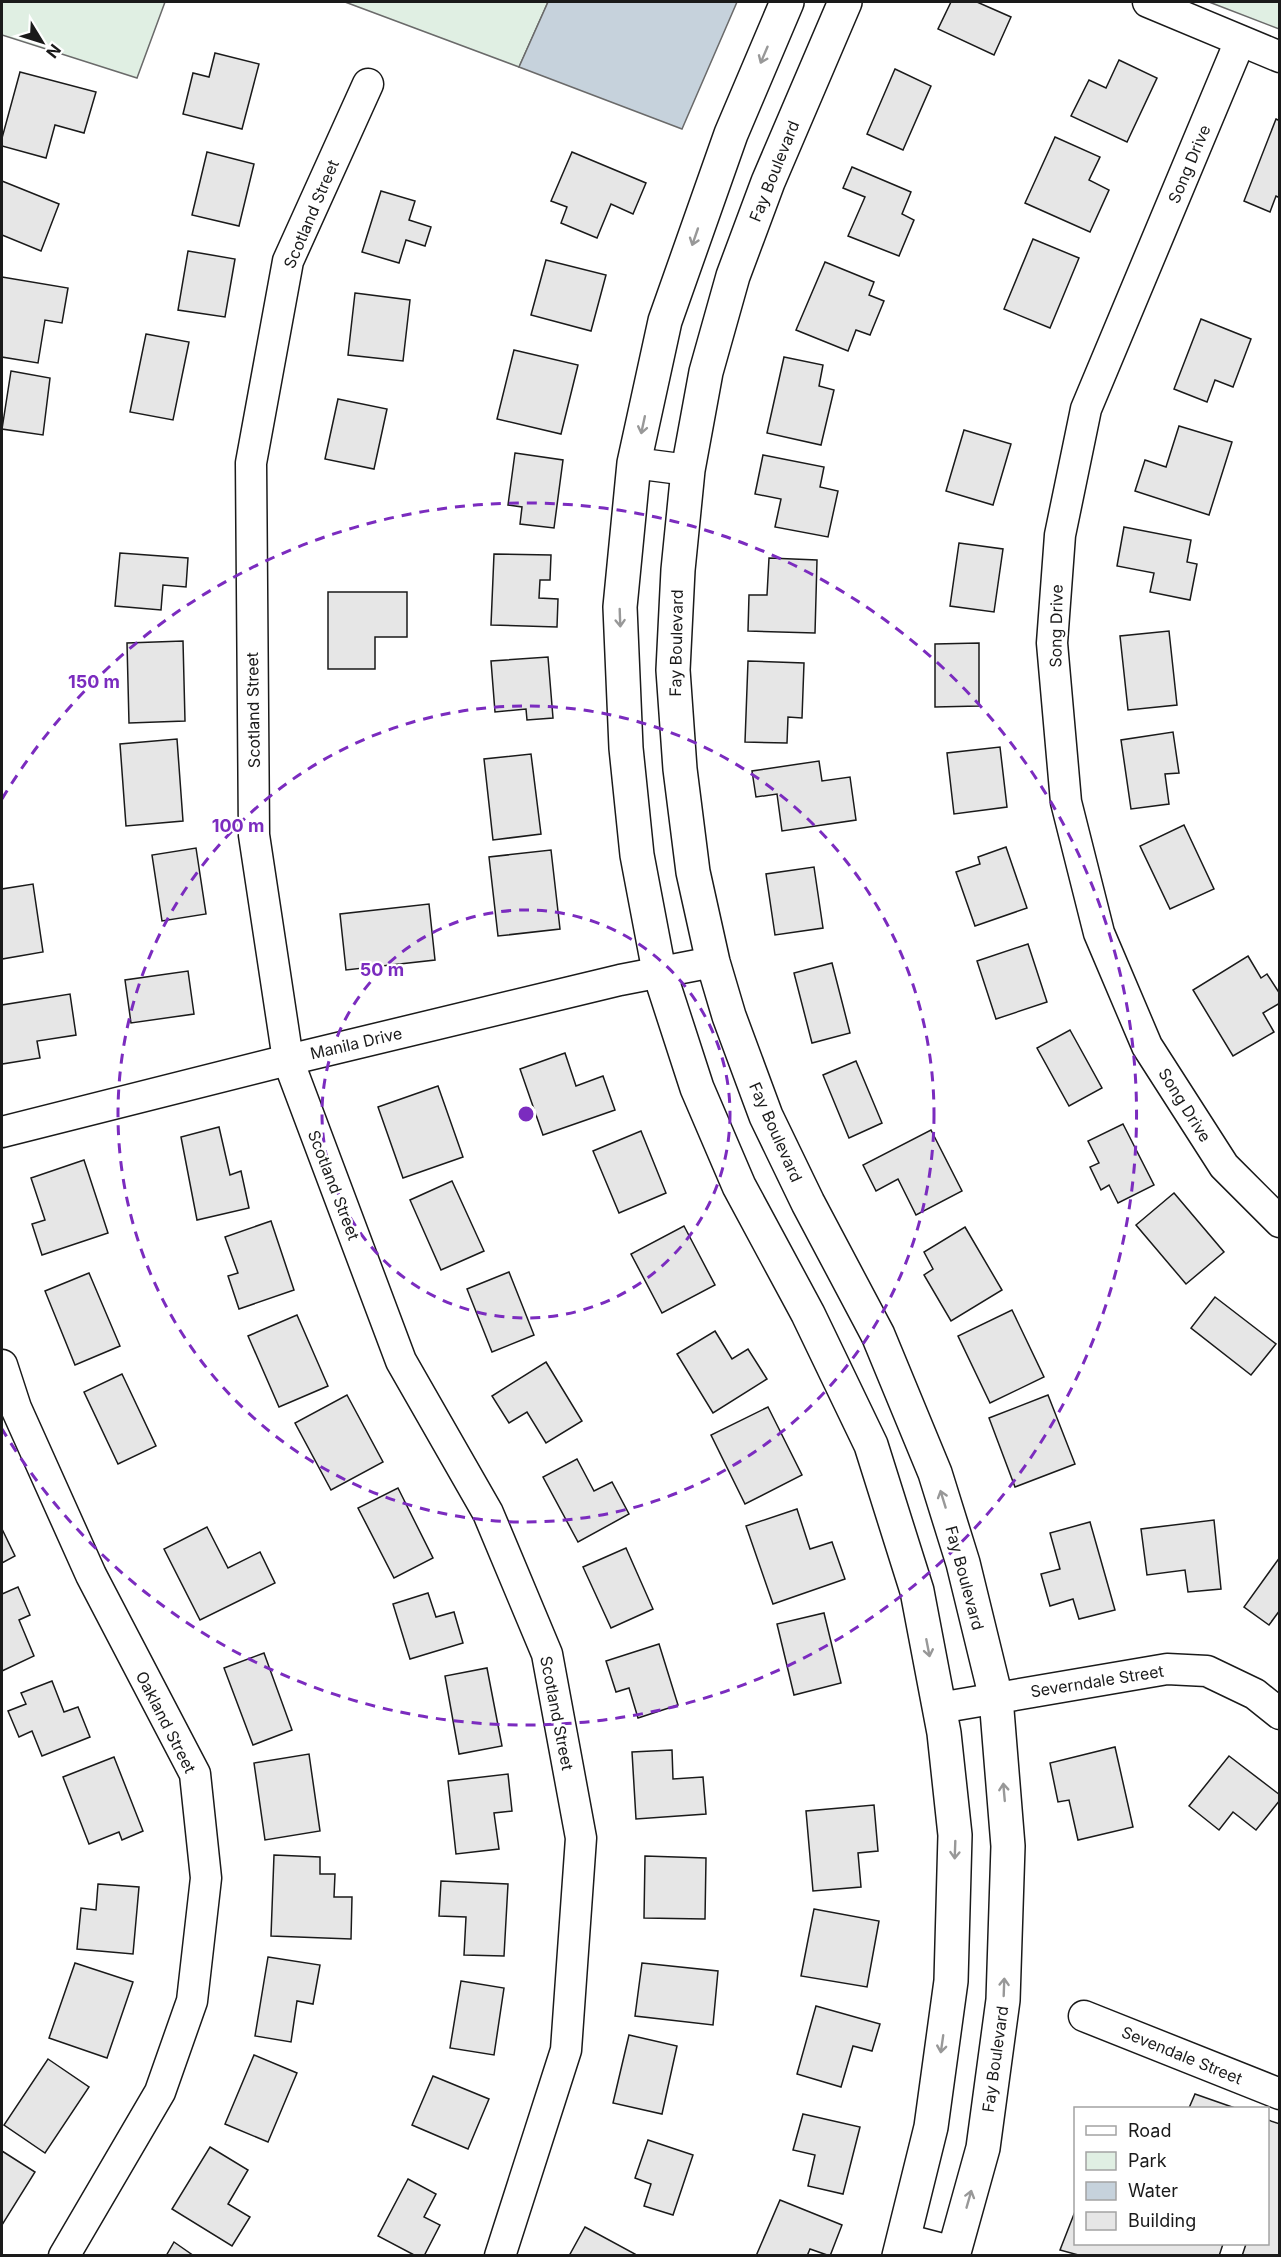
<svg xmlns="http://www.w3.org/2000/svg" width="1281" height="2257" font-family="Inter,sans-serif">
<rect width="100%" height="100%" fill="#fff"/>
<g fill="#e0efe3" stroke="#6a6a6a" stroke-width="1.5">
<path d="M2 2H165L137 78 2 35Z"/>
<path d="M345 2H548L519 67Z"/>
<path d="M1209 2H1279V29Z"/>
</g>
<path fill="#c6d2dc" stroke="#6a6a6a" stroke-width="1.5" d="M548 2H737L682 129 519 67Z"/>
<g fill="#e6e6e6" stroke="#1a1a1a" stroke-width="1.5">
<path d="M951 2H977L1011 17 994 55 938 29Z"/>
<path d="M215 53 259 64 242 129 183 114 193 73 209 77Z"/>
<path d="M1119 60 1157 78 1127 142 1071 116 1089 80 1106 88Z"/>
<path d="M895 69 931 86 903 150 867 134Z"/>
<path d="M20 72 96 92 84 133 55 125 46 158 2 146V138Z"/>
<path d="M1276 119 1280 121V198L1276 196 1270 212 1244 201Z"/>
<path d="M1055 137 1100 157 1089 180 1109 190 1090 232 1025 203Z"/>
<path d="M207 152 254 164 239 226 192 215Z"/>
<path d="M572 152 646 183 633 214 611 204 597 238 561 223 567 207 551 201Z"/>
<path d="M852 167 911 192 902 214 914 220 899 256 848 236 865 197 843 188Z"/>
<path d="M2 181 59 204 41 251 2 235Z"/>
<path d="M381 191 415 201 409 220 431 227 425 246 406 240 399 263 362 252Z"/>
<path d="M1033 239 1079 258 1050 328 1004 309Z"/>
<path d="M188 251 235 259 225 317 178 310Z"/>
<path d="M546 260 606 275 591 331 531 315Z"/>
<path d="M825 262 874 282 869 295 884 301 870 335 856 330 848 351 796 330Z"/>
<path d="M2 277 68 288 62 323 45 320 38 363 2 357Z"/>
<path d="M355 293 410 300 403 361 348 355Z"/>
<path d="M1201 319 1251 339 1233 387 1215 380 1207 402 1174 389Z"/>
<path d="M146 334 189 342 173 420 130 412Z"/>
<path d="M514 350 578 365 561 434 497 419Z"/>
<path d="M784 357 823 365 819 386 834 390 821 445 767 433Z"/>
<path d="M11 371 50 378 43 435 2 429Z"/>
<path d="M338 399 387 409 374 469 325 459Z"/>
<path d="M1179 426 1232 442 1209 515 1135 491 1145 460 1166 467Z"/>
<path d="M964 430 1011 444 993 505 946 491Z"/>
<path d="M515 453 563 460 554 528 520 524 522 507 508 505Z"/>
<path d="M763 455 824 467 820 487 838 491 828 537 775 527 781 499 755 494Z"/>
<path d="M1124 527 1191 540 1187 562 1197 564 1190 600 1150 592 1154 573 1117 566Z"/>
<path d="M959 543 1003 549 994 612 950 606Z"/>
<path d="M120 553 188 558 186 587 163 585 161 610 115 606Z"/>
<path d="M494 554 551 555 550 580H540L539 598 558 599 557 627 491 625Z"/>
<path d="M769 558 817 560 815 633 748 631 749 595H767Z"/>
<path d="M328 592H407V637H375V669H328Z"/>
<path d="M1169 631 1177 705 1128 710 1120 636Z"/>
<path d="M183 641 185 721 129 723 127 643Z"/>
<path d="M979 643V706L935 707V644Z"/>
<path d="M548 657 553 718 527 720 526 709 495 712 491 661Z"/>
<path d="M748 661 804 663 802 718 788 717 787 743 745 742Z"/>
<path d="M1173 732 1179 773 1165 774 1169 804 1131 809 1121 740Z"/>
<path d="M177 739 183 821 126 826 120 744Z"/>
<path d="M1000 747 1007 807 954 814 947 753Z"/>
<path d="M531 754 541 834 493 840 484 759Z"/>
<path d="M819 761 822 781 850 777 856 820 782 831 777 794 756 797 752 771Z"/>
<path d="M1184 825 1214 889 1170 909 1140 846Z"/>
<path d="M1006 847 1027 908 975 926 956 872 980 864 978 857Z"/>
<path d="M196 848 206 914 162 921 152 855Z"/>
<path d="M551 850 560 929 498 936 489 857Z"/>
<path d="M814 867 823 928 775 935 766 874Z"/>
<path d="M33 884 43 952 2 959V889Z"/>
<path d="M429 904 435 960 346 970 340 914Z"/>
<path d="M1028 944 1047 1002 996 1019 977 961Z"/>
<path d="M1248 956 1261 978 1267 974 1280 994V1003L1263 1013 1274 1032 1233 1056 1193 990Z"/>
<path d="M832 963 850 1033 812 1043 794 973Z"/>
<path d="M188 971 194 1014 131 1023 125 980Z"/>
<path d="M70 994 76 1035 37 1041 40 1058 2 1064V1005Z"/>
<path d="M1070 1030 1102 1088 1069 1106 1037 1048Z"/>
<path d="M565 1053 576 1086 603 1076 615 1110 543 1135 520 1069Z"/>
<path d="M856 1061 882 1123 849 1138 823 1075Z"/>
<path d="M438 1086 463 1157 403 1178 378 1107Z"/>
<path d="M1123 1124 1154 1185 1118 1203 1109 1185 1101 1190 1090 1167 1099 1163 1088 1141Z"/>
<path d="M219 1127 230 1175 241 1171 249 1208 197 1220 181 1137Z"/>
<path d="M931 1130 962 1191 916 1215 898 1179 876 1191 863 1165Z"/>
<path d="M641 1131 666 1193 619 1213 593 1151Z"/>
<path d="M84 1160 108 1233 42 1255 32 1224 45 1220 31 1178Z"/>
<path d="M452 1181 484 1251 441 1270 410 1200Z"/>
<path d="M1174 1193 1224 1252 1186 1284 1136 1225Z"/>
<path d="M271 1221 294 1290 239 1309 228 1276 238 1273 225 1237Z"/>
<path d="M684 1226 715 1285 662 1313 631 1254Z"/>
<path d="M965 1227 1002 1290 951 1321 924 1275 933 1269 924 1252Z"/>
<path d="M509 1272 534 1335 492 1352 467 1289Z"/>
<path d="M89 1273 120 1346 75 1365 45 1291Z"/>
<path d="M1215 1297 1276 1344 1251 1375 1191 1328Z"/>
<path d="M1012 1310 1044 1377 990 1403 958 1336Z"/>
<path d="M297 1315 328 1386 279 1407 248 1336Z"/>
<path d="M715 1331 732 1359 748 1349 767 1379 713 1413 677 1354Z"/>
<path d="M546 1362 582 1421 546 1443 527 1412 509 1423 492 1396Z"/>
<path d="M122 1374 156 1446 118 1464 84 1392Z"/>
<path d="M347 1395 383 1462 331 1490 295 1423Z"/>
<path d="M1048 1395 1075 1464 1015 1487 989 1418Z"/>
<path d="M768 1407 802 1475 745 1504 711 1435Z"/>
<path d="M577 1459 594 1491 612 1482 629 1514 578 1542 543 1477Z"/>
<path d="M398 1488 433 1558 394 1578 358 1508Z"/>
<path d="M797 1509 810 1549 832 1542 845 1579 773 1604 746 1526Z"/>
<path d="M1214 1520 1221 1589 1188 1592 1185 1570 1147 1575 1141 1529Z"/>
<path d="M1090 1522 1115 1610 1079 1619 1073 1599 1050 1606 1041 1574 1060 1569 1050 1533Z"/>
<path d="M207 1527 228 1568 260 1552 275 1583 200 1620 164 1549Z"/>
<path d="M2 1529 15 1556 2 1563Z"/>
<path d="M626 1548 653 1609 611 1628 583 1567Z"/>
<path d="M1280 1557V1610L1269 1625 1244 1607Z"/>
<path d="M18 1587 30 1615 19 1620 34 1656 2 1671V1594Z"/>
<path d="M428 1593 436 1617 454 1612 463 1643 410 1659 393 1604Z"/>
<path d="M824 1613 841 1683 794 1695 777 1624Z"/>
<path d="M659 1644 678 1705 638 1718 629 1688 616 1692 606 1661Z"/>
<path d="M264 1653 292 1730 253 1745 224 1668Z"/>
<path d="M487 1668 502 1746 459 1754 445 1676Z"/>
<path d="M52 1681 64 1712 78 1707 90 1737 42 1756 32 1731 19 1737 8 1711 26 1704 21 1693Z"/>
<path d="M1115 1747 1133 1827 1078 1840 1069 1800 1058 1802 1050 1763Z"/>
<path d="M672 1750 673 1779 703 1777 706 1814 636 1819 632 1752Z"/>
<path d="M309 1754 320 1831 265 1840 254 1763Z"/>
<path d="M1229 1756 1280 1795V1800L1256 1830 1233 1812 1219 1830 1189 1806Z"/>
<path d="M114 1757 143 1831 122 1840 119 1832 89 1844 63 1777Z"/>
<path d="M508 1774 512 1811 494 1813 499 1849 456 1854 448 1781Z"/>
<path d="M874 1805 878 1851 858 1853 861 1887 813 1891 806 1811Z"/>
<path d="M274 1855 320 1857V1874H335L334 1897H352L351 1939 271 1936Z"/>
<path d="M645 1856 706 1858 705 1919 644 1918Z"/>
<path d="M441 1881 508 1884 504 1956 464 1955 466 1917 439 1916Z"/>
<path d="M98 1884 139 1887 133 1954 77 1949 81 1908 96 1910Z"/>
<path d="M814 1909 879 1921 867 1987 801 1976Z"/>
<path d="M268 1957 320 1965 313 2004 297 2001 291 2042 255 2036Z"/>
<path d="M75 1963 133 1982 107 2058 49 2038Z"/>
<path d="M642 1963 718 1971 713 2025 635 2016Z"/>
<path d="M461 1981 504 1988 494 2055 450 2048Z"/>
<path d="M816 2006 880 2024 872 2051 853 2046 841 2087 797 2074Z"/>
<path d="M629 2035 677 2046 662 2114 613 2103Z"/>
<path d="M254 2055 297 2073 268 2142 225 2124Z"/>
<path d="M48 2059 89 2087 45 2153 4 2125Z"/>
<path d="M433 2076 489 2099 468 2149 412 2125Z"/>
<path d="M1195 2094 1235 2108H1189Z"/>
<path d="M803 2114 860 2127 843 2194 808 2186 815 2155 793 2150Z"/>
<path d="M1268 2120 1280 2124V2256H1242L1246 2244H1268Z"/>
<path d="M648 2140 693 2155 673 2215 644 2206 651 2184 635 2178Z"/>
<path d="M210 2147 248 2170 228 2204 250 2217 232 2246 172 2209Z"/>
<path d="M2 2151 35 2172 2 2225Z"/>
<path d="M408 2179 436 2194 424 2217 440 2225 424 2256H416L378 2236Z"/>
<path d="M780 2200 842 2225 830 2256 810 2249 807 2256H756Z"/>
<path d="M1076 2209V2244H1223L1219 2256H1082L1060 2250Z"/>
<path d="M585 2227 635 2254 634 2256H569Z"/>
<path d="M174 2242 194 2256H166Z"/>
</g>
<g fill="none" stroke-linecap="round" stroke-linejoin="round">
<g stroke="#1a1a1a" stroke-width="33">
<g id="minor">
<path d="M1148 2 1280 57"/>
<path d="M1240 41 1086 409 1060 535 1052 643 1066 802 1099 933 1147 1046 1224 1166 1280 1222"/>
<path d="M368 84 288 261 251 463 254 835 288 1060 401 1361 488 1513 547 1654 581 1838 566 2050 500 2256"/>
<path d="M634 463 688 470"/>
<path d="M2 1132 288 1060 620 980 713 962"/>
<path d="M2 1365 16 1408 91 1575 195 1774 206 1878 192 2001 160 2092 64 2256"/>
<path d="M939 1708 1167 1669 1207 1671 1255 1694 1280 1714"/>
<path d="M1084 2016 1280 2094"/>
<path d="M904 2239 954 2252"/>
</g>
</g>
<g stroke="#1a1a1a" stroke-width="36">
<g id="major">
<path d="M787 2 731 134 665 321 634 463 620 607 626 748 637 855 659 971 697 1088 739 1186 808 1314 871 1445 917 1591 944 1733 955 1835 951 1981 931 2127 899 2256"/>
<path d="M845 2 768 182 733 276 706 372 688 470 678 570 673 670 680 769 693 872 713 962 729 1016 766 1116 808 1203 878 1335 935 1473 963 1563 996 1698 1008 1846 1003 2000 983 2148 953 2256"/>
</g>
</g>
<use href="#minor" stroke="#fff" stroke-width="30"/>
<use href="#major" stroke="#fff" stroke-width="33"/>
</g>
<defs><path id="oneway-shaft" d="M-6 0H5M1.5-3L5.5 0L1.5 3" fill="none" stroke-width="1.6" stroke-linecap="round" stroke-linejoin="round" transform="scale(1.5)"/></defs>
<g stroke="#989898">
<use href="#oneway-shaft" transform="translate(764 55) rotate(113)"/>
<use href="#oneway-shaft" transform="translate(695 237) rotate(109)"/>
<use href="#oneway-shaft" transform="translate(643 425) rotate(102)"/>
<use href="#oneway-shaft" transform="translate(620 618) rotate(88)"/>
<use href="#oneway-shaft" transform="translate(943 1499) rotate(-107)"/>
<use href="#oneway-shaft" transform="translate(928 1648) rotate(79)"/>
<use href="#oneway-shaft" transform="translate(1004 1792) rotate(-95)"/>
<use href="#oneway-shaft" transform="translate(955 1850) rotate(92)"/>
<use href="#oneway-shaft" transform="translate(1004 1987) rotate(-88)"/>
<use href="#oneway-shaft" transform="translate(942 2044) rotate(98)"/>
<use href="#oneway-shaft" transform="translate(969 2199) rotate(-74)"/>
</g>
<g fill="none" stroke="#7b2cbf" stroke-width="3" stroke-dasharray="10 8">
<circle cx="526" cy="1114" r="204"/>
<circle cx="526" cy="1114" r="408"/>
<path d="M2 799A611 611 0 1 1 2 1429"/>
</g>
<g text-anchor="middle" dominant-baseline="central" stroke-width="4.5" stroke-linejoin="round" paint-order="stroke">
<g font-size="16" fill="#1a1a1a" stroke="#fff">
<text transform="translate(1189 164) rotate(-67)">Song Drive</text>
<text transform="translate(774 171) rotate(-68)">Fay Boulevard</text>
<text transform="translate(311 214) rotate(-67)">Scotland Street</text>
<text transform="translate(1056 626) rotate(-89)">Song Drive</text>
<text transform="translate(676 643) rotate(-89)">Fay Boulevard</text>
<text transform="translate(253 710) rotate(-91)">Scotland Street</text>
<text transform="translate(356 1043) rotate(-13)">Manila Drive</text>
<text transform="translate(1185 1105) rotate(58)">Song Drive</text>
<text transform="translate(776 1132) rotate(66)">Fay Boulevard</text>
<text transform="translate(334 1185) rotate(69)">Scotland Street</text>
<text transform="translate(965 1578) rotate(75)">Fay Boulevard</text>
<text transform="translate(1097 1681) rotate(-9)">Severndale Street</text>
<text transform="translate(557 1713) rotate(79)">Scotland Street</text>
<text transform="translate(166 1722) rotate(63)">Oakland Street</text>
<text transform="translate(1182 2055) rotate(22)">Sevendale Street</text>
<text transform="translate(995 2059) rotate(-82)">Fay Boulevard</text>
</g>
</g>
<circle cx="526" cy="1114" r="9" fill="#7b2cbf" stroke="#fff" stroke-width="3"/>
<g font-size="18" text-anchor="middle" font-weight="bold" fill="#7b2cbf" stroke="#fff" stroke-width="4.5" stroke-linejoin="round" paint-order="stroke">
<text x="94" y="688">150 m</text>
<text x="238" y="832">100 m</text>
<text x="382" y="976">50 m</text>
</g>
<rect width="1281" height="2257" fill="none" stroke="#1a1a1a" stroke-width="6"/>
<rect x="1074" y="2107" width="195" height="138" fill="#ffffff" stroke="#a3a3a3" stroke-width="1.5"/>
<rect x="1086" y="2126" width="30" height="9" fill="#ffffff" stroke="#a3a3a3" stroke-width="1.5"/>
<text x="1128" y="2137" font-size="18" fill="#1a1a1a">Road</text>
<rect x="1086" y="2152" width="30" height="18" fill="#e0efe3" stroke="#a3a3a3" stroke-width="1.5"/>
<text x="1128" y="2167" font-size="18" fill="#1a1a1a">Park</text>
<rect x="1086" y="2182" width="30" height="18" fill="#c6d2dc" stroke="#a3a3a3" stroke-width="1.5"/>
<text x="1128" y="2197" font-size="18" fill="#1a1a1a">Water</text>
<rect x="1086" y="2212" width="30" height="18" fill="#e6e6e6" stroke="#a3a3a3" stroke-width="1.5"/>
<text x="1128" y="2227" font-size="18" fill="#1a1a1a">Building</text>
<g transform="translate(42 42) rotate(128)" stroke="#ffffff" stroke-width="4.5" paint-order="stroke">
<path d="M0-4.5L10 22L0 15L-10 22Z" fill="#1a1a1a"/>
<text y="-9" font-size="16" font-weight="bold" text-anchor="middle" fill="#1a1a1a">N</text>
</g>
</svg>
